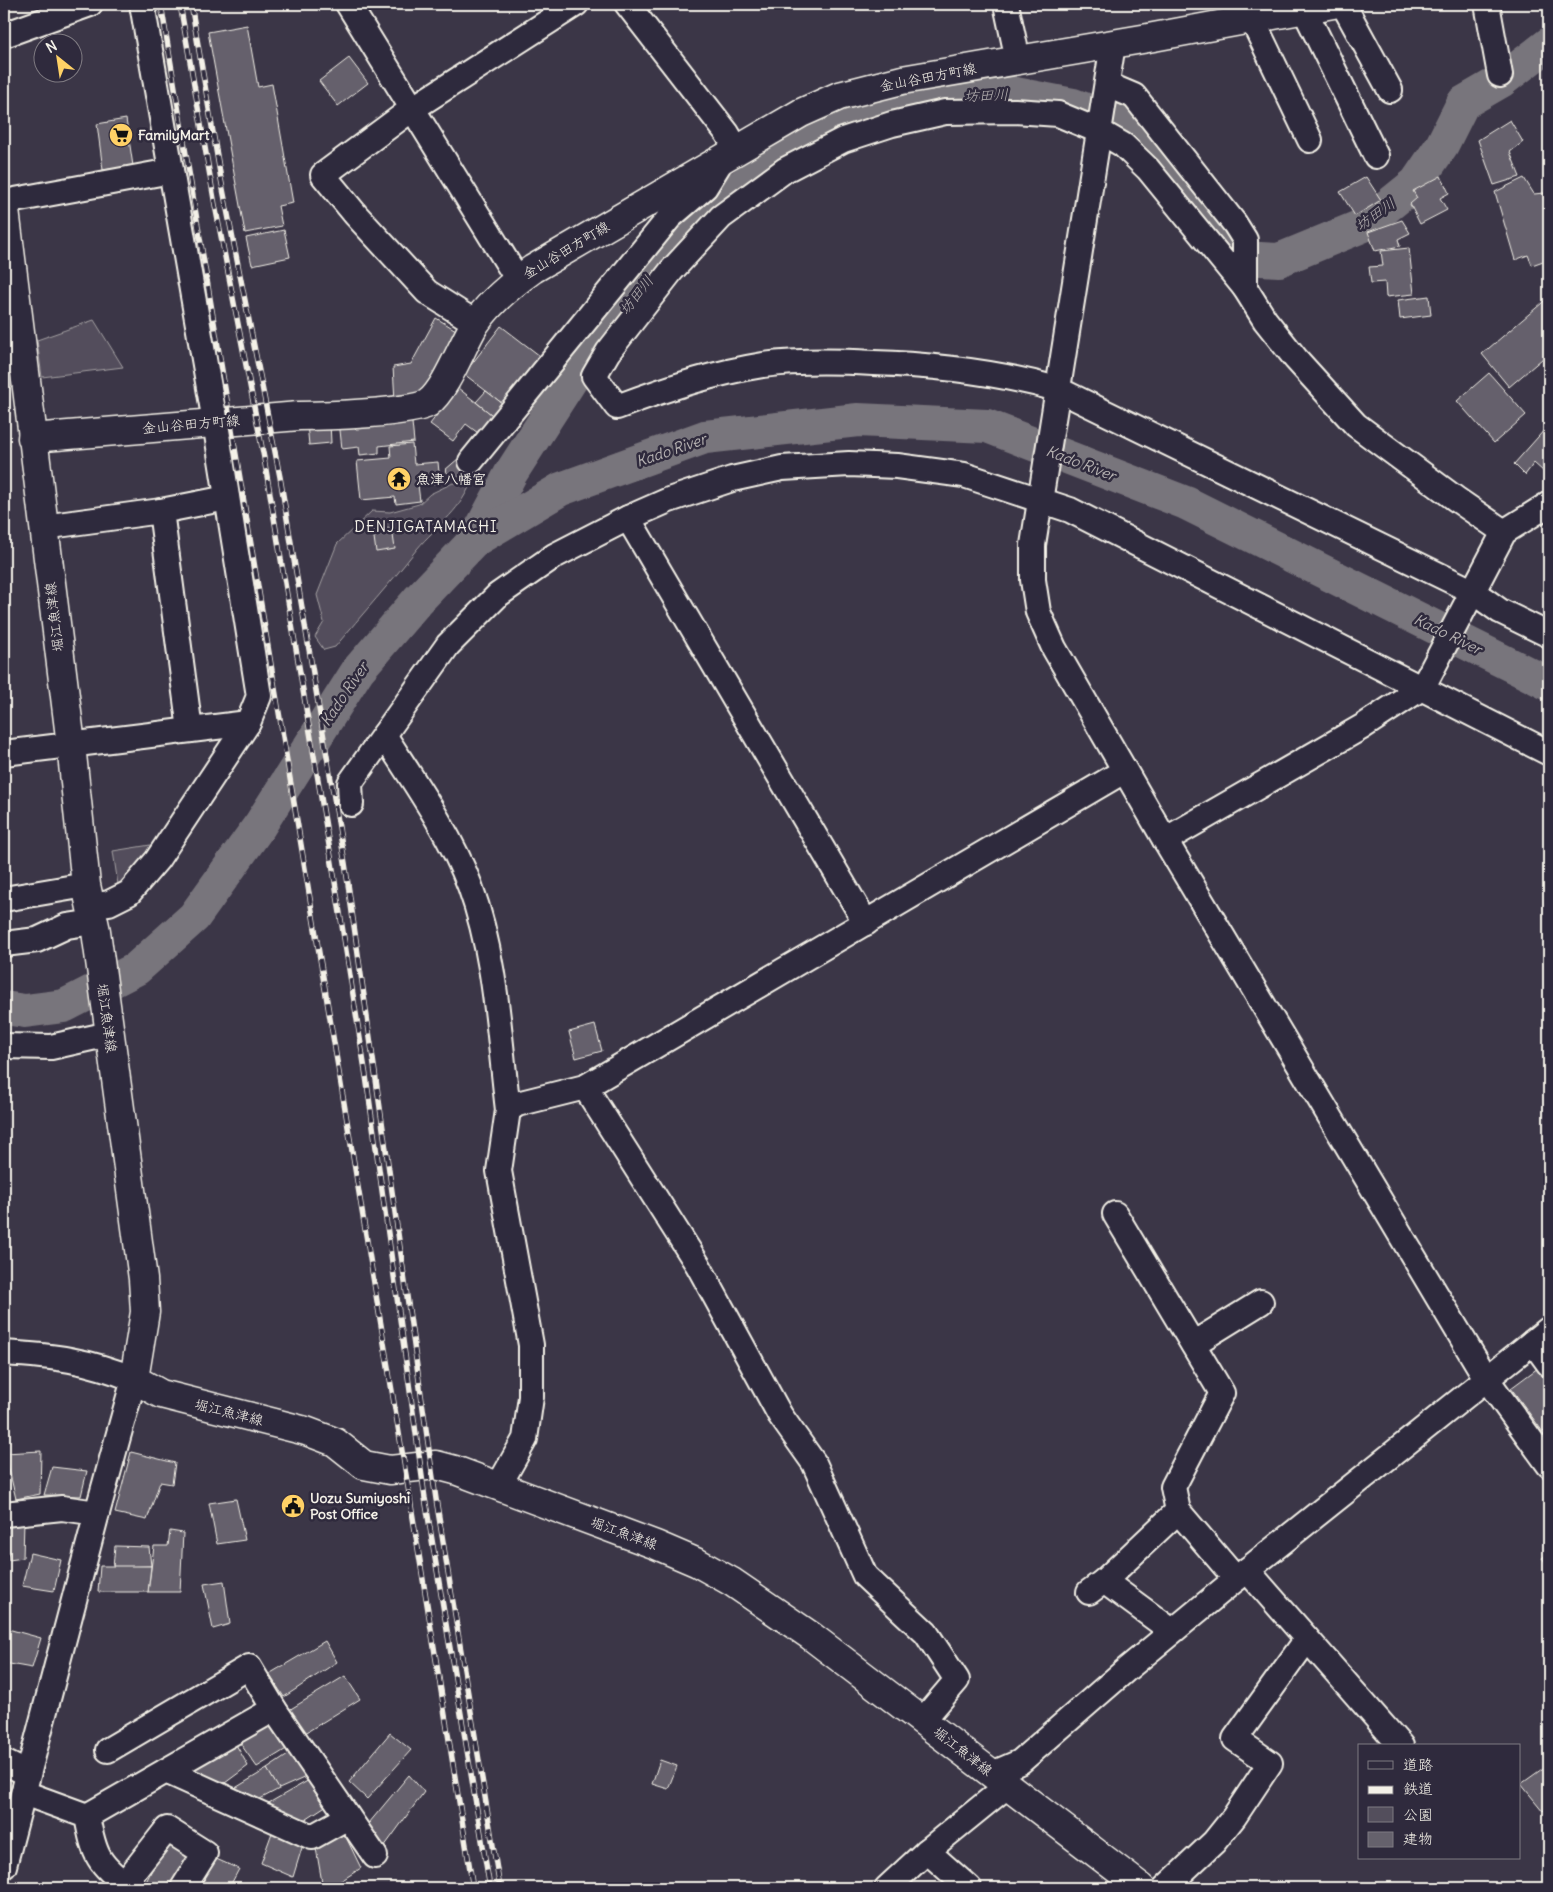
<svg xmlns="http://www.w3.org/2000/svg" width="1553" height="1892" font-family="Delius,'Klee One',sans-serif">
<rect width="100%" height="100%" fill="#3b3647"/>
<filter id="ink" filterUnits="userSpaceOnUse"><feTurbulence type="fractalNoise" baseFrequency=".02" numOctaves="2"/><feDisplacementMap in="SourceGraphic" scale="10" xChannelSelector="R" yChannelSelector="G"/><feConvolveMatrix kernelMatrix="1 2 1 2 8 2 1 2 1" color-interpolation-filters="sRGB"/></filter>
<g filter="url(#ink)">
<g fill="#534e5c" stroke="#a4a0a2">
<path d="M94 320 123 367 42 377 37 340Z"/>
<path d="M453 483H471C457 515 437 525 417 549 391 583 362 614 335 647L324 650 315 637 324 622 317 595 337 544 372 511 390 512 419 504 430 494Z"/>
<path d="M169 842 120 898 113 851Z"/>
</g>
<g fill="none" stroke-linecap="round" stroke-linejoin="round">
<g stroke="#78747b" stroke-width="34">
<path d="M475 540 511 473 576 372 698 217 779 159 848 119 948 97 1010 93 1073 105 1121 123 1144 141 1225 242 1243 258 1279 260 1364 225 1416 183 1442 145 1463 103 1501 81 1549 44"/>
<path d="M4 1008 25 1011 64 1006 136 969 194 917 260 825 358 670 418 600 475 540 561 489 705 437 858 420 987 426 1186 503 1549 684"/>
</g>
</g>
<g fill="#65616c" stroke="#f4f1e8">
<path d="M247 25 258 87 272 84 293 203 278 206 282 226 245 233 208 32Z"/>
<path d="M349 58 368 83 338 106 319 81Z"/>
<path d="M126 119 133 166 103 170 97 124Z"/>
<path d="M1510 120 1523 142 1510 152 1520 177 1494 185 1478 140Z"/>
<path d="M1441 176 1449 193 1440 198 1447 210 1420 224 1410 204 1417 198 1413 191Z"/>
<path d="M1366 177 1381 200 1355 216 1340 192Z"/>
<path d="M1524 178 1534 194 1544 193 1549 210V266L1546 260 1532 265 1528 255 1515 260 1495 192Z"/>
<path d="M1402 220 1410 233 1398 239 1400 246 1375 251 1368 232Z"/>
<path d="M284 230 290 257 252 265 246 238Z"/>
<path d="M1409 248 1414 294 1386 297 1385 282 1371 283 1369 267 1383 266 1381 251Z"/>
<path d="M1429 296 1431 315 1400 319 1398 300Z"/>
<path d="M1549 297V353L1509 387 1482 354Z"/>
<path d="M436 318 461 333 422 400 395 401 393 367 411 364Z"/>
<path d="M501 326 544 359 507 407 464 374Z"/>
<path d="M1489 373 1526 415 1494 443 1457 401Z"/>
<path d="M458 388 496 418 482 436 466 424 453 441 430 424Z"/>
<path d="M486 391 507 407 496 418 476 402Z"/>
<path d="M411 413 414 442 379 446V453L360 455 359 447 342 449 339 421Z"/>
<path d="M330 422 331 443 309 445 307 424Z"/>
<path d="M1546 428 1549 431V468L1544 472 1534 463 1525 475 1514 464Z"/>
<path d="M412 444 414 464 438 462 440 483 418 485 420 501 396 504 395 497 361 500 357 461 391 458 390 446Z"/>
<path d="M459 458 468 468 454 480 445 470Z"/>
<path d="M392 528 395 549 376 552 373 530Z"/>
<path d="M595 1025 602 1051 576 1058 569 1032Z"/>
<path d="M1538 1368 1549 1384V1428L1543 1432 1511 1388Z"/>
<path d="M41 1451 40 1494 16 1499 5 1453Z"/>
<path d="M131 1452 175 1463 172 1484 160 1482 147 1520 115 1513Z"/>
<path d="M52 1467 87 1471 81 1496 44 1495Z"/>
<path d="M236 1499 245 1540 217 1544 209 1503Z"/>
<path d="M24 1521 23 1558 9 1560 6 1524Z"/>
<path d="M170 1531 183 1533 180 1592H148L154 1546H168Z"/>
<path d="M115 1546 149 1547 151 1566 113 1567Z"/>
<path d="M30 1553 61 1560 54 1591 22 1586Z"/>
<path d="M1549 1553V1567L1542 1558Z"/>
<path d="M100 1566H151L148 1592H98Z"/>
<path d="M224 1581 230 1624 213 1629 204 1584Z"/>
<path d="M4 1628 41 1638 32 1668 4 1663Z"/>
<path d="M325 1641 337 1662 284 1697 269 1674Z"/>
<path d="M345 1676 360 1699 302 1735 289 1710Z"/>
<path d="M270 1719 288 1748 257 1767 237 1739Z"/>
<path d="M390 1733 411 1750 367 1799 349 1782Z"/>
<path d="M234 1741 248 1766 225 1783 196 1774 191 1764Z"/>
<path d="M291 1753 306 1777 279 1789 267 1769Z"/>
<path d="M660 1760 677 1766 668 1789 652 1784Z"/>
<path d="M1549 1764V1807L1543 1811 1521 1784Z"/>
<path d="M267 1769 279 1789 260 1799 232 1790Z"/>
<path d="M409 1775 424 1792 384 1847 364 1829Z"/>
<path d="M311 1779 327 1805 301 1822 267 1804Z"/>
<path d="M273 1830 304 1841 293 1877 261 1863Z"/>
<path d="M343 1831 361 1868 330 1888H323L316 1848Z"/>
<path d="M166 1841 192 1854 172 1888H143Z"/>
<path d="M214 1858 239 1869 229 1888H196Z"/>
</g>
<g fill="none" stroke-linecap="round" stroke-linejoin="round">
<g stroke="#f4f1e8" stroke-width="28">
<g id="minor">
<path d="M348 4 518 280"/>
<path d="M627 4 727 133 737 150"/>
<path d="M1006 4 1018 60"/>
<path d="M1343 4 1390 90"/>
<path d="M1487 4 1500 75"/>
<path d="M1304 9 1376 156"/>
<path d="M1252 19 1310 140"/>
<path d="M4 35 90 4"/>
<path d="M1113 44 1033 545V580L1038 612 1054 648 1165 840 1486 1378 1549 1465"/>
<path d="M1108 85 1134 96 1235 224 1245 240V288L1265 320 1296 359 1356 425 1456 499 1504 532"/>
<path d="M4 202 171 171"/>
<path d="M1245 288 1148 169 1123 145 1099 131 1058 114 1015 111 945 112 892 124 843 140 785 170 721 217 672 270 608 352 594 376 617 407C664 389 713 373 763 365 800 360 836 361 873 363 935 365 997 372 1057 389L1472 591 1500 611 1549 635"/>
<path d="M476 323 427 292 356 215 323 175 412 109 576 4"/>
<path d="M4 363 22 357"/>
<path d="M471 461 670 217 705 187 723 158"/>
<path d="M628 518 669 500 732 479 782 468 849 464 897 466 964 475 1070 510 1549 753"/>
<path d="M43 527 161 511"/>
<path d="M190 730 161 511 227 498"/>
<path d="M384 735 448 645 498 595 554 556 628 518 866 923"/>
<path d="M4 753 248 723"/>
<path d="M351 804 350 783 384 735C414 782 450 833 470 886 496 957 499 1035 508 1110"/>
<path d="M1165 840 1362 727 1420 689 1427 679 1504 532 1549 504"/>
<path d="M4 899 86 885"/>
<path d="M90 906 109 903 129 893 157 860 248 723 259 696 215 422 142 4"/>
<path d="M4 944 37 940 67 926 94 922"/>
<path d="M4 1046 51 1047 109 1034"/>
<path d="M585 1087 698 1265 780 1415 814 1463 865 1576 926 1633 957 1680 923 1720"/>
<path d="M1115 1214 1222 1393 1173 1487 1178 1511 1236 1579"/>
<path d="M1533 1342 1549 1364"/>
<path d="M1193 1344 1261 1302"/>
<path d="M4 1353C54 1356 87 1360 134 1379L97 1513 4 1866"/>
<path d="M498 1487 525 1439 531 1397V1345L499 1171 508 1110 517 1104 585 1087 1124 771"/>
<path d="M4 1514 62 1508 97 1513"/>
<path d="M1247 1570 1401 1746"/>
<path d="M1104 1581 1178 1511"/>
<path d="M1089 1592 1104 1581 1172 1631"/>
<path d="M108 1750 249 1667 274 1709"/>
<path d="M4 1762 28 1774"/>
<path d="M166 1771 312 1837 348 1817"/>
<path d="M992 1774 1020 1762 1127 1669 1236 1579 1549 1329"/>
<path d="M24 1793 87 1816C94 1855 98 1865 131 1888"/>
<path d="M87 1816 274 1709 375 1856"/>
<path d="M927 1851 969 1888"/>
<path d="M124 1884 167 1829 205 1853 183 1888"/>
<path d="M887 1888 927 1851 1007 1786"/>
<path d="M1165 1888 1214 1842 1234 1817 1270 1763 1235 1739 1307 1639"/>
</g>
</g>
<g stroke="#f4f1e8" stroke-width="31">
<g id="major">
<path d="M4 202 71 745 86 885 96 931 143 1279 145 1312 134 1379 161 1394 306 1431 335 1442 364 1465 390 1470 436 1465 455 1470 656 1545 698 1563 732 1582 811 1636 1142 1888"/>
<path d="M32 438 299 416C321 416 414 413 428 403 446 390 462 345 475 324 489 303 512 284 533 269L801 113 839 96 902 80 1148 38 1333 4"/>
</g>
</g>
<use href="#minor" stroke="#2f2a3d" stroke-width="24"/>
<use href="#major" stroke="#2f2a3d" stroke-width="28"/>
<g stroke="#f4f1e8" stroke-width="5.5">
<g id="rail">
<path d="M161 4 409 1493 473 1888"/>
<path d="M180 4 215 205 264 458 332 863 366 1076 425 1498 490 1888"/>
<path d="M191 4 221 179 280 477 345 863 436 1499 500 1888"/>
</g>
</g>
<use href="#rail" stroke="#2f2a3d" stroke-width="4" stroke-dasharray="11" stroke-linecap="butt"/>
</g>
</g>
<defs>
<g id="supermarket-disc" transform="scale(1.25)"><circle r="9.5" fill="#ffd166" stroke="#2f2a3d"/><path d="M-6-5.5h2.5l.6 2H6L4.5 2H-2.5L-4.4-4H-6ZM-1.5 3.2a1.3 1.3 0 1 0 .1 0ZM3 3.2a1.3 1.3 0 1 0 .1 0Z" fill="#111"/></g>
<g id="temple-disc" transform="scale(1.25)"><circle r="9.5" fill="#ffd166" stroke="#2f2a3d"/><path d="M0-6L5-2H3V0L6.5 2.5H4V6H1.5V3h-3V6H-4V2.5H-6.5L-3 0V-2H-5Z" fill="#111"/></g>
<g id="civic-disc" transform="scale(1.25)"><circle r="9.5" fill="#ffd166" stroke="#2f2a3d"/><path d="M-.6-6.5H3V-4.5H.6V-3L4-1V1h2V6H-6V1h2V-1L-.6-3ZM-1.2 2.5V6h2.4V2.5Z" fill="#111"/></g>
</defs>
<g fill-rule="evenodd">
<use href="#supermarket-disc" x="121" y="135"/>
<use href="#temple-disc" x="399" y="479"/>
<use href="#civic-disc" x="293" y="1506"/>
</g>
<g text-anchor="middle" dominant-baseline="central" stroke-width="5" stroke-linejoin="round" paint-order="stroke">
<g font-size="14" fill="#f4f1e8" stroke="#2f2a3d">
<text transform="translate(928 77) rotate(-11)">金山谷田方町線</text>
<text transform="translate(566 250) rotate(-31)">金山谷田方町線</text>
<text transform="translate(191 424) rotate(-5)">金山谷田方町線</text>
<text transform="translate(54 617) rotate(-97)">堀江魚津線</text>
<text transform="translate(107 1018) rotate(82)">堀江魚津線</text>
<text transform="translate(229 1412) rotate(14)">堀江魚津線</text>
<text transform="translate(624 1533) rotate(20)">堀江魚津線</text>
<text transform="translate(963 1751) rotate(38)">堀江魚津線</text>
</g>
<g font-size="14" font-weight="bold" fill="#f4f1e8" stroke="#2f2a3d" text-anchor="start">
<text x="138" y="135">FamilyMart</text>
<text x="416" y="479">魚津八幡宮</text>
<text x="310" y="1498">Uozu Sumiyoshi<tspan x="310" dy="16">Post Office</tspan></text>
</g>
<g font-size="15" font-style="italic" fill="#b6b2b2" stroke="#2f2a3d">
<text transform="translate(986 95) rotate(-2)">坊田川</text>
<text transform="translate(1375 214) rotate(-35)">坊田川</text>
<text transform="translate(636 295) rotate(-52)">坊田川</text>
<text transform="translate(671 450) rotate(-19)">Kado River</text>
<text transform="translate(1081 463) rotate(21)">Kado River</text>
<text transform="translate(1448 634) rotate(26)">Kado River</text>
<text transform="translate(344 694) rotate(-56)">Kado River</text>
</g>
<g font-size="15" letter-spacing="1" fill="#f4f1e8" stroke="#2f2a3d">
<text x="426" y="526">DENJIGATAMACHI</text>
</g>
</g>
<rect width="1553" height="1892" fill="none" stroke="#2f2a3d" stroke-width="20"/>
<rect x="10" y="10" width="1533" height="1872" fill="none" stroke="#f4f1e8" stroke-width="2" filter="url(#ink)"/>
<rect x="1358" y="1744" width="162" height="115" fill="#2f2a3d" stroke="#7e7a81"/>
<rect x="1368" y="1761" width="25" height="8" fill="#2f2a3d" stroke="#7e7a81"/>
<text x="1403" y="1770" font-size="15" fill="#f4f1e8">道路</text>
<rect x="1368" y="1786" width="25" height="8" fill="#f4f1e8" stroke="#7e7a81"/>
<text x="1403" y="1794" font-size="15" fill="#f4f1e8">鉄道</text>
<rect x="1368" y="1807" width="25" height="15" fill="#534e5c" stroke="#7e7a81"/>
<text x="1403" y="1820" font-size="15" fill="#f4f1e8">公園</text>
<rect x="1368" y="1832" width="25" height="15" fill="#65616c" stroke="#7e7a81"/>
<text x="1403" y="1844" font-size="15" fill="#f4f1e8">建物</text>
<g transform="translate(58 58) rotate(330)"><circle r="24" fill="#2f2a3d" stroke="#7e7a81"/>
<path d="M0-4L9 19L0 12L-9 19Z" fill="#ffd166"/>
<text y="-8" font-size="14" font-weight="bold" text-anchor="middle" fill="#f4f1e8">N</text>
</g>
</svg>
